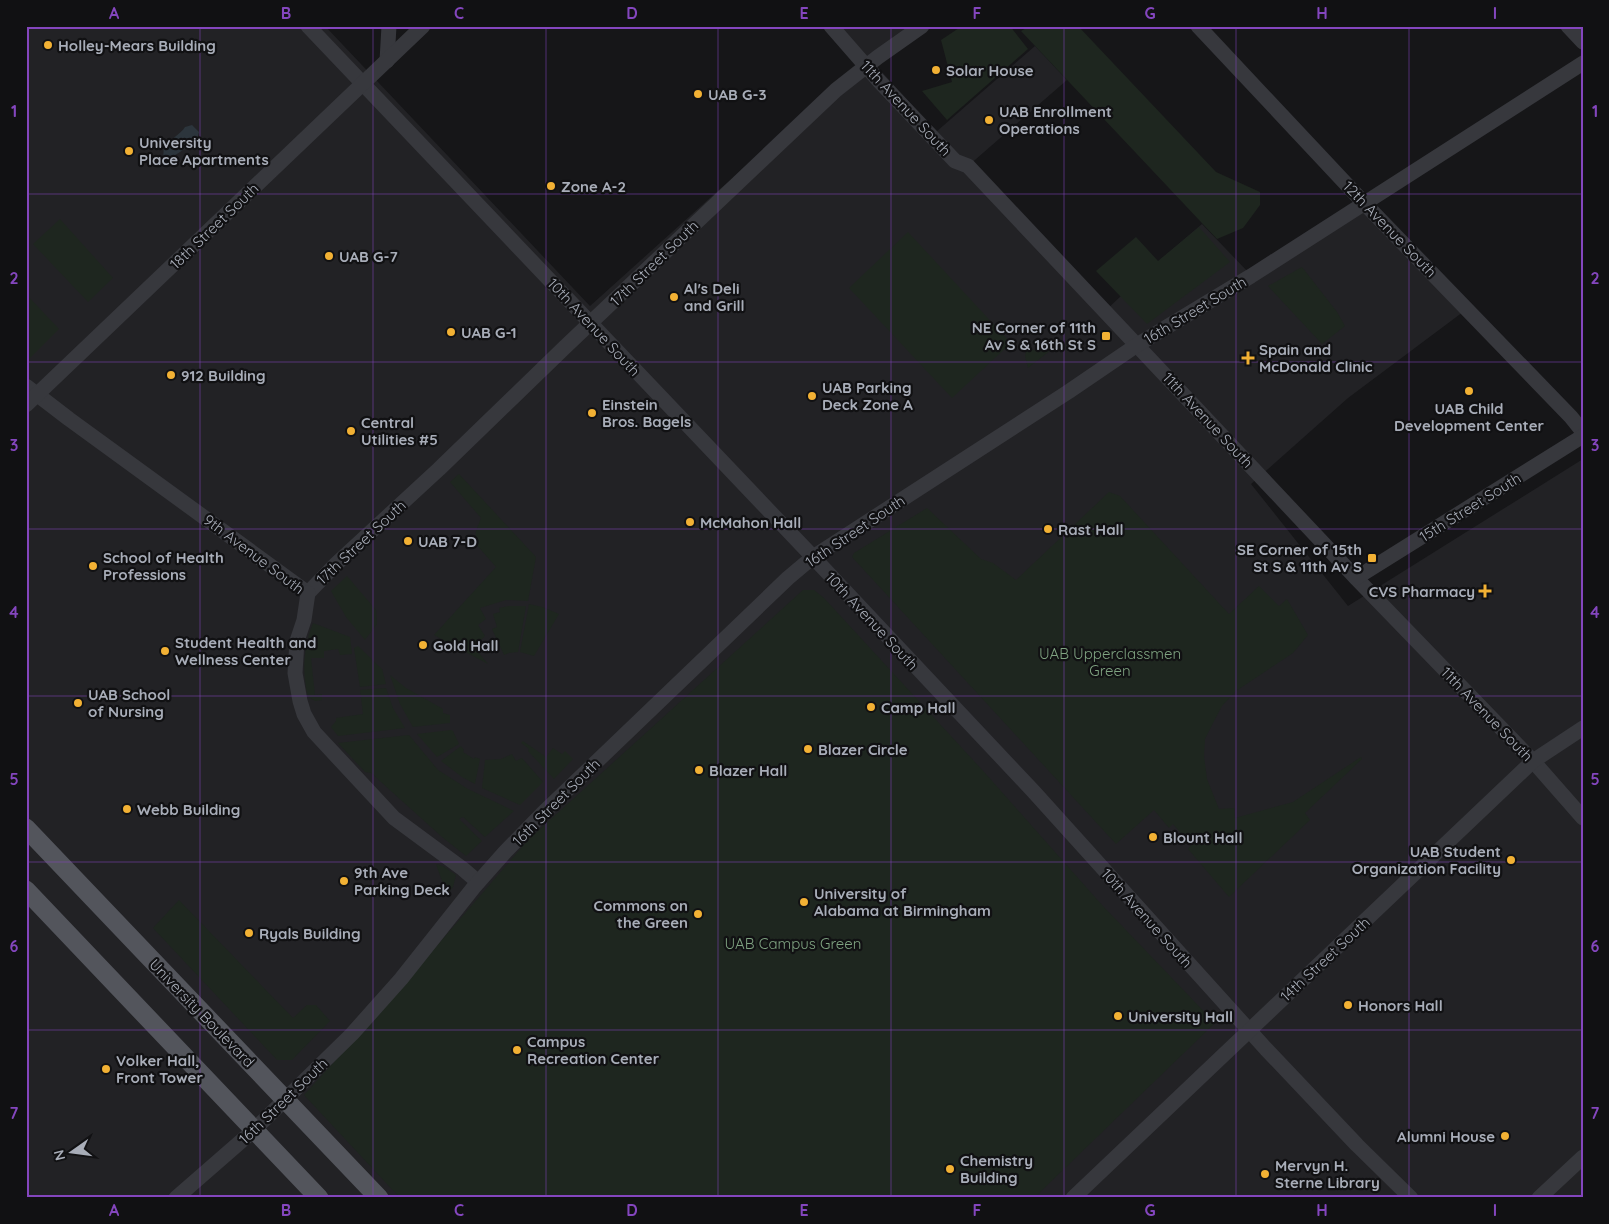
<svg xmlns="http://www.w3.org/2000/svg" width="1609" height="1224" font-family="Quicksand,sans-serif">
<rect width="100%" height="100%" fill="#161618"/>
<path fill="#222225" d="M26 26H325L590 306 721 188 866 66 830 26H922L873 62 936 132 1035 46 1067 80 968 166 1105 311 1153 266 1202 224 1249 273 1364 203 1467 309 1348 398 1251 484 1348 606 1583 459V1198H26Z"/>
<g fill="#1e261f">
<path d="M962 26H1010L1028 49 947 120 922 91 952 82 941 40Z"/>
<path d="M1030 26H1078L1216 172 1260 192V205L1243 228 1217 239 1021 31Z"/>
<path d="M60 219 113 278 88 302 33 244Z"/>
<path d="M1199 227 1230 262 1147 324 1096 271 1136 237 1158 261Z"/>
<path d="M908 232 1011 343 952 398 849 288Z"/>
<path d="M1302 267 1337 312 1345 326 1322 344 1268 286Z"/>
<path d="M26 294 59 329 26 362Z"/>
<path d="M1027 347C1035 352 1042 352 1051 350L1028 368 1025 356Z"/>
<path d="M459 474 536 557 528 601 506 600 480 608 486 619 478 625 485 636 474 647 488 664 434 635 496 567 475 543 476 531 481 518 450 482Z"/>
<path d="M1109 492 1120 496 1229 614 1259 586 1279 606 1287 599 1308 635 1293 653 1236 691 1222 706 1213 723 1205 739 1204 756 1207 779 1219 809 1234 808 1235 818 1293 802 1361 757 1362 759 1305 813 1310 820 1229 897 1188 849 1191 845 1173 824 1169 828 1154 810 1116 844 852 557 854 553 927 508 981 559 993 563 1016 580Z"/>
<path d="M347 576 376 610 377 624 365 640 346 617 331 591Z"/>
<path d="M803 590H814L824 598 985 773 1102 905 1215 1023 1034 1198H400L304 1095 391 999 528 840Z"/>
<path d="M529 604 542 607 559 614 534 656 520 652Z"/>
<path d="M509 606H526L518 652 509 653 504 655 492 629 497 627 493 614 500 612 499 608Z"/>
<path d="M313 623 350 637 352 654 340 655 338 649 324 651V658H311L315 695 322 694V700L315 701 308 697C302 671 303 648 313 623Z"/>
<path d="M358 646 382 669 386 684 360 687 354 648Z"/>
<path d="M390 675 406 688 443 709V713L450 715V723L413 727 400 704Z"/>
<path d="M386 688 393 708 405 728 338 736 331 727 336 721V718L363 714 360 690Z"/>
<path d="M451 730 453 731 459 744 437 757 417 734Z"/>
<path d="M409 735 438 770 468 789 514 811 485 837 463 817 459 819 482 841 466 856 442 837 371 773 365 772 338 743Z"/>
<path d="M523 741 546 757 553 748 562 754 565 751 573 759 554 779 528 751 529 749 521 743Z"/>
<path d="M461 746 464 750 463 752 474 759 475 757 480 759 475 784 462 777 441 761Z"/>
<path d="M512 754 516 761 522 758 543 782 520 805 482 788 485 760 501 759Z"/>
<path d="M436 864 443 866 456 875 453 887 447 895Z"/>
<path d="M179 900 293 1018 307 1005H316L330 1021 292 1060H277L153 928Z"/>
</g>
<path fill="#2c353c" d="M192 125 199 132 197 139C185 147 180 155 165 159L163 156C164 153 163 150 164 148 167 141 181 134 185 127Z"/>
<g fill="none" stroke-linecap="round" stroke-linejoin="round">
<g stroke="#37383d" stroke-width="15">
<path d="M308 26 813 557 1034 792 1266 1049 1357 1145 1411 1198"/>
<path d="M831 26 879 81 955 161 968 166 1356 578 1533 761 1583 818"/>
<path d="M1198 26 1364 203 1571 417 1583 432"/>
<path d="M1568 26 1583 42"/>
<path d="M387 61 389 26"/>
<path d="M26 386 69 419 308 593"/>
<path d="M26 405 423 26"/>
<path d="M1356 578 1583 436"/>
<path d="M308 593 336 564 439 469 565 347 836 90 878 57 922 26"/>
<path d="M308 593 304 620 297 641 295 673 300 701 304 714 314 732 394 818 463 869 478 882"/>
<path d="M176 1198 254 1130 352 1034 401 979 474 887 505 852 542 814 788 578 813 557 1068 392 1137 345 1251 276 1583 63"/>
<path d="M1073 1198 1533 761 1583 728"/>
<path d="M1539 1198 1583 1157"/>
</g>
<g stroke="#53555c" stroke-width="19">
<path d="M26 828 379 1198"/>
<path d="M26 890 319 1198"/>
</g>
</g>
<path fill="none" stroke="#8446be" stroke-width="1" stroke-opacity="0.55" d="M200 26V1198M373 26V1198M546 26V1198M718 26V1198M891 26V1198M1064 26V1198M1236 26V1198M1409 26V1198M26 194H1583M26 362H1583M26 529H1583M26 696H1583M26 862H1583M26 1030H1583"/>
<g fill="#f2b134" stroke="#111113" stroke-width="2">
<circle cx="48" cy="45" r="5"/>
<circle cx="936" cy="70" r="5"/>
<circle cx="698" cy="94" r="5"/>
<circle cx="989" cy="120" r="5"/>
<circle cx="129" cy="151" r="5"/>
<circle cx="551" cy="186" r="5"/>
<circle cx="329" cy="256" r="5"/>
<circle cx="674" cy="297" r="5"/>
<circle cx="451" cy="332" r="5"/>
<rect x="1101" y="331" width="10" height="10" rx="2.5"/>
<path d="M1245.5 350.5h5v5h5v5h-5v5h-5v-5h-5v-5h5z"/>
<circle cx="171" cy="375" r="5"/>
<circle cx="1469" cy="391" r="5"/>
<circle cx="812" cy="396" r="5"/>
<circle cx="592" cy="413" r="5"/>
<circle cx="351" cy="431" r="5"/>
<circle cx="690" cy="522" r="5"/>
<circle cx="1048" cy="529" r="5"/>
<circle cx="408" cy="541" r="5"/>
<rect x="1367" y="553" width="10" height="10" rx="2.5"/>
<circle cx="93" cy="566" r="5"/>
<path d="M1482.5 583.5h5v5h5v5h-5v5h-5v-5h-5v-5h5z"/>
<circle cx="423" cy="645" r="5"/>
<circle cx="165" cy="651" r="5"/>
<circle cx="78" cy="703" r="5"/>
<circle cx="871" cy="707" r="5"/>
<circle cx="808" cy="749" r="5"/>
<circle cx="699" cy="770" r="5"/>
<circle cx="127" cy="809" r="5"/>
<circle cx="1153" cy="837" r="5"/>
<circle cx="1511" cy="860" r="5"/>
<circle cx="344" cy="881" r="5"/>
<circle cx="804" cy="902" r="5"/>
<circle cx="698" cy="914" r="5"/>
<circle cx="249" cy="933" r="5"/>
<circle cx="1348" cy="1005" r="5"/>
<circle cx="1118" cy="1016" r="5"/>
<circle cx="517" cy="1050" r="5"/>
<circle cx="106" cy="1069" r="5"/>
<circle cx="1505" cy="1136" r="5"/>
<circle cx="950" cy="1169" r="5"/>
<circle cx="1265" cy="1174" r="5"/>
</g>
<g text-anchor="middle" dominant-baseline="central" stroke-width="4.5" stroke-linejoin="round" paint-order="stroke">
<g font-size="15" font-weight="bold" fill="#a8adb8" stroke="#111113" text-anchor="start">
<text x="58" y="45">Holley-Mears Building</text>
<text x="946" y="70">Solar House</text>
<text x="708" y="94">UAB G-3</text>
<text x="999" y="111">UAB Enrollment<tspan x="999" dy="17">Operations</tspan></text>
<text x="139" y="142">University<tspan x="139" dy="17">Place Apartments</tspan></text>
<text x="561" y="186">Zone A-2</text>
<text x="339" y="256">UAB G-7</text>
<text x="684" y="288">Al's Deli<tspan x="684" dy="17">and Grill</tspan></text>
<text x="1096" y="327" text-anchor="end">NE Corner of 11th<tspan x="1096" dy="17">Av S &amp; 16th St S</tspan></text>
<text x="461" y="332">UAB G-1</text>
<text x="1259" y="349">Spain and<tspan x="1259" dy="17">McDonald Clinic</tspan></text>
<text x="181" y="375">912 Building</text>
<text x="822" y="387">UAB Parking<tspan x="822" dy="17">Deck Zone A</tspan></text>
<text x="602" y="404">Einstein<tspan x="602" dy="17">Bros. Bagels</tspan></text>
<text x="1469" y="408" text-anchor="middle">UAB Child<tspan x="1469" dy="17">Development Center</tspan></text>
<text x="361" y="422">Central<tspan x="361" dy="17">Utilities #5</tspan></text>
<text x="700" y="522">McMahon Hall</text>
<text x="1058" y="529">Rast Hall</text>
<text x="418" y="541">UAB 7-D</text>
<text x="1362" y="549" text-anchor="end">SE Corner of 15th<tspan x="1362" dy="17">St S &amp; 11th Av S</tspan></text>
<text x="103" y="557">School of Health<tspan x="103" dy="17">Professions</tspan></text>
<text x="1475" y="591" text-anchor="end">CVS Pharmacy</text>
<text x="175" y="642">Student Health and<tspan x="175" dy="17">Wellness Center</tspan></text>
<text x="433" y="645">Gold Hall</text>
<text x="88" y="694">UAB School<tspan x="88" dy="17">of Nursing</tspan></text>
<text x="881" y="707">Camp Hall</text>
<text x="818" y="749">Blazer Circle</text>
<text x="709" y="770">Blazer Hall</text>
<text x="137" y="809">Webb Building</text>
<text x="1163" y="837">Blount Hall</text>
<text x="1501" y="851" text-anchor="end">UAB Student<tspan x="1501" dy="17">Organization Facility</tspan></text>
<text x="354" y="872">9th Ave<tspan x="354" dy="17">Parking Deck</tspan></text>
<text x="814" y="893">University of<tspan x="814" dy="17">Alabama at Birmingham</tspan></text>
<text x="688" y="905" text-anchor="end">Commons on<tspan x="688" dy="17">the Green</tspan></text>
<text x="259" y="933">Ryals Building</text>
<text x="1358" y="1005">Honors Hall</text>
<text x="1128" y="1016">University Hall</text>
<text x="527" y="1041">Campus<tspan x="527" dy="17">Recreation Center</tspan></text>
<text x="116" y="1060">Volker Hall,<tspan x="116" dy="17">Front Tower</tspan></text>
<text x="1495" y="1136" text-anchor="end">Alumni House</text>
<text x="960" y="1160">Chemistry<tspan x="960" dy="17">Building</tspan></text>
<text x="1275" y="1165">Mervyn H.<tspan x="1275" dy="17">Sterne Library</tspan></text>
</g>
<g font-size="15" fill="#a8adb8" stroke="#111113">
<text transform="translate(906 108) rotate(47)">11th Avenue South</text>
<text transform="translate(214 226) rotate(-44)">18th Street South</text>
<text transform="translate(1390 229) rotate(46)">12th Avenue South</text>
<text transform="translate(654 263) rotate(-44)">17th Street South</text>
<text transform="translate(1195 310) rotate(-31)">16th Street South</text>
<text transform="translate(594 327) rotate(47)">10th Avenue South</text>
<text transform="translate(1208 420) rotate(47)">11th Avenue South</text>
<text transform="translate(1470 507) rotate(-32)">15th Street South</text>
<text transform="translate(855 531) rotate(-34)">16th Street South</text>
<text transform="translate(361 542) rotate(-43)">17th Street South</text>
<text transform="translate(254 554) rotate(37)">9th Avenue South</text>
<text transform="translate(872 621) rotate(47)">10th Avenue South</text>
<text transform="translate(1487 714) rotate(46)">11th Avenue South</text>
<text transform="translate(556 802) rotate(-45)">16th Street South</text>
<text transform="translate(1147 918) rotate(48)">10th Avenue South</text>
<text transform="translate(1325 959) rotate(-43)">14th Street South</text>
<text transform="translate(202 1013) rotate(46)">University Boulevard</text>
<text transform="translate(283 1101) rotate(-44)">16th Street South</text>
</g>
<g font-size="15" fill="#7fa381" stroke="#111113">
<text x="1110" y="653">UAB Upperclassmen<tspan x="1110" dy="17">Green</tspan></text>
<text x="793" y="943">UAB Campus Green</text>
</g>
</g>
<rect width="1609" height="1224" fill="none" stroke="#111113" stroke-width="55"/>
<g transform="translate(72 1152) rotate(256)" stroke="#111113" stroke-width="4" paint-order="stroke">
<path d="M0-4L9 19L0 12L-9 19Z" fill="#a8adb8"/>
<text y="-8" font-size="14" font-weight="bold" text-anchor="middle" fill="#a8adb8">N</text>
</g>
<rect x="28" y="28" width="1554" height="1168" fill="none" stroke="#8446be" stroke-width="2"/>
<g font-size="16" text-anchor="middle" font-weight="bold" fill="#8446be">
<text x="114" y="19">A</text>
<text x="286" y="19">B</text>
<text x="459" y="19">C</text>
<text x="632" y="19">D</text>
<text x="804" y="19">E</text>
<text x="977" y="19">F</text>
<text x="1150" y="19">G</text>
<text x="1322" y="19">H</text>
<text x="1495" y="19">I</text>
<text x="14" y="117">1</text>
<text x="1595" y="117">1</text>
<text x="14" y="284">2</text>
<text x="1595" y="284">2</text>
<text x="14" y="451">3</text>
<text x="1595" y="451">3</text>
<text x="14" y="618">4</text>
<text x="1595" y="618">4</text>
<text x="14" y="785">5</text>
<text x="1595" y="785">5</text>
<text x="14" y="952">6</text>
<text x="1595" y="952">6</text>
<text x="14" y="1119">7</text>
<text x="1595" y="1119">7</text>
<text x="114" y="1216">A</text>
<text x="286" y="1216">B</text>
<text x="459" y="1216">C</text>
<text x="632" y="1216">D</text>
<text x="804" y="1216">E</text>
<text x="977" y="1216">F</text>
<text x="1150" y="1216">G</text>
<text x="1322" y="1216">H</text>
<text x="1495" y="1216">I</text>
</g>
</svg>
